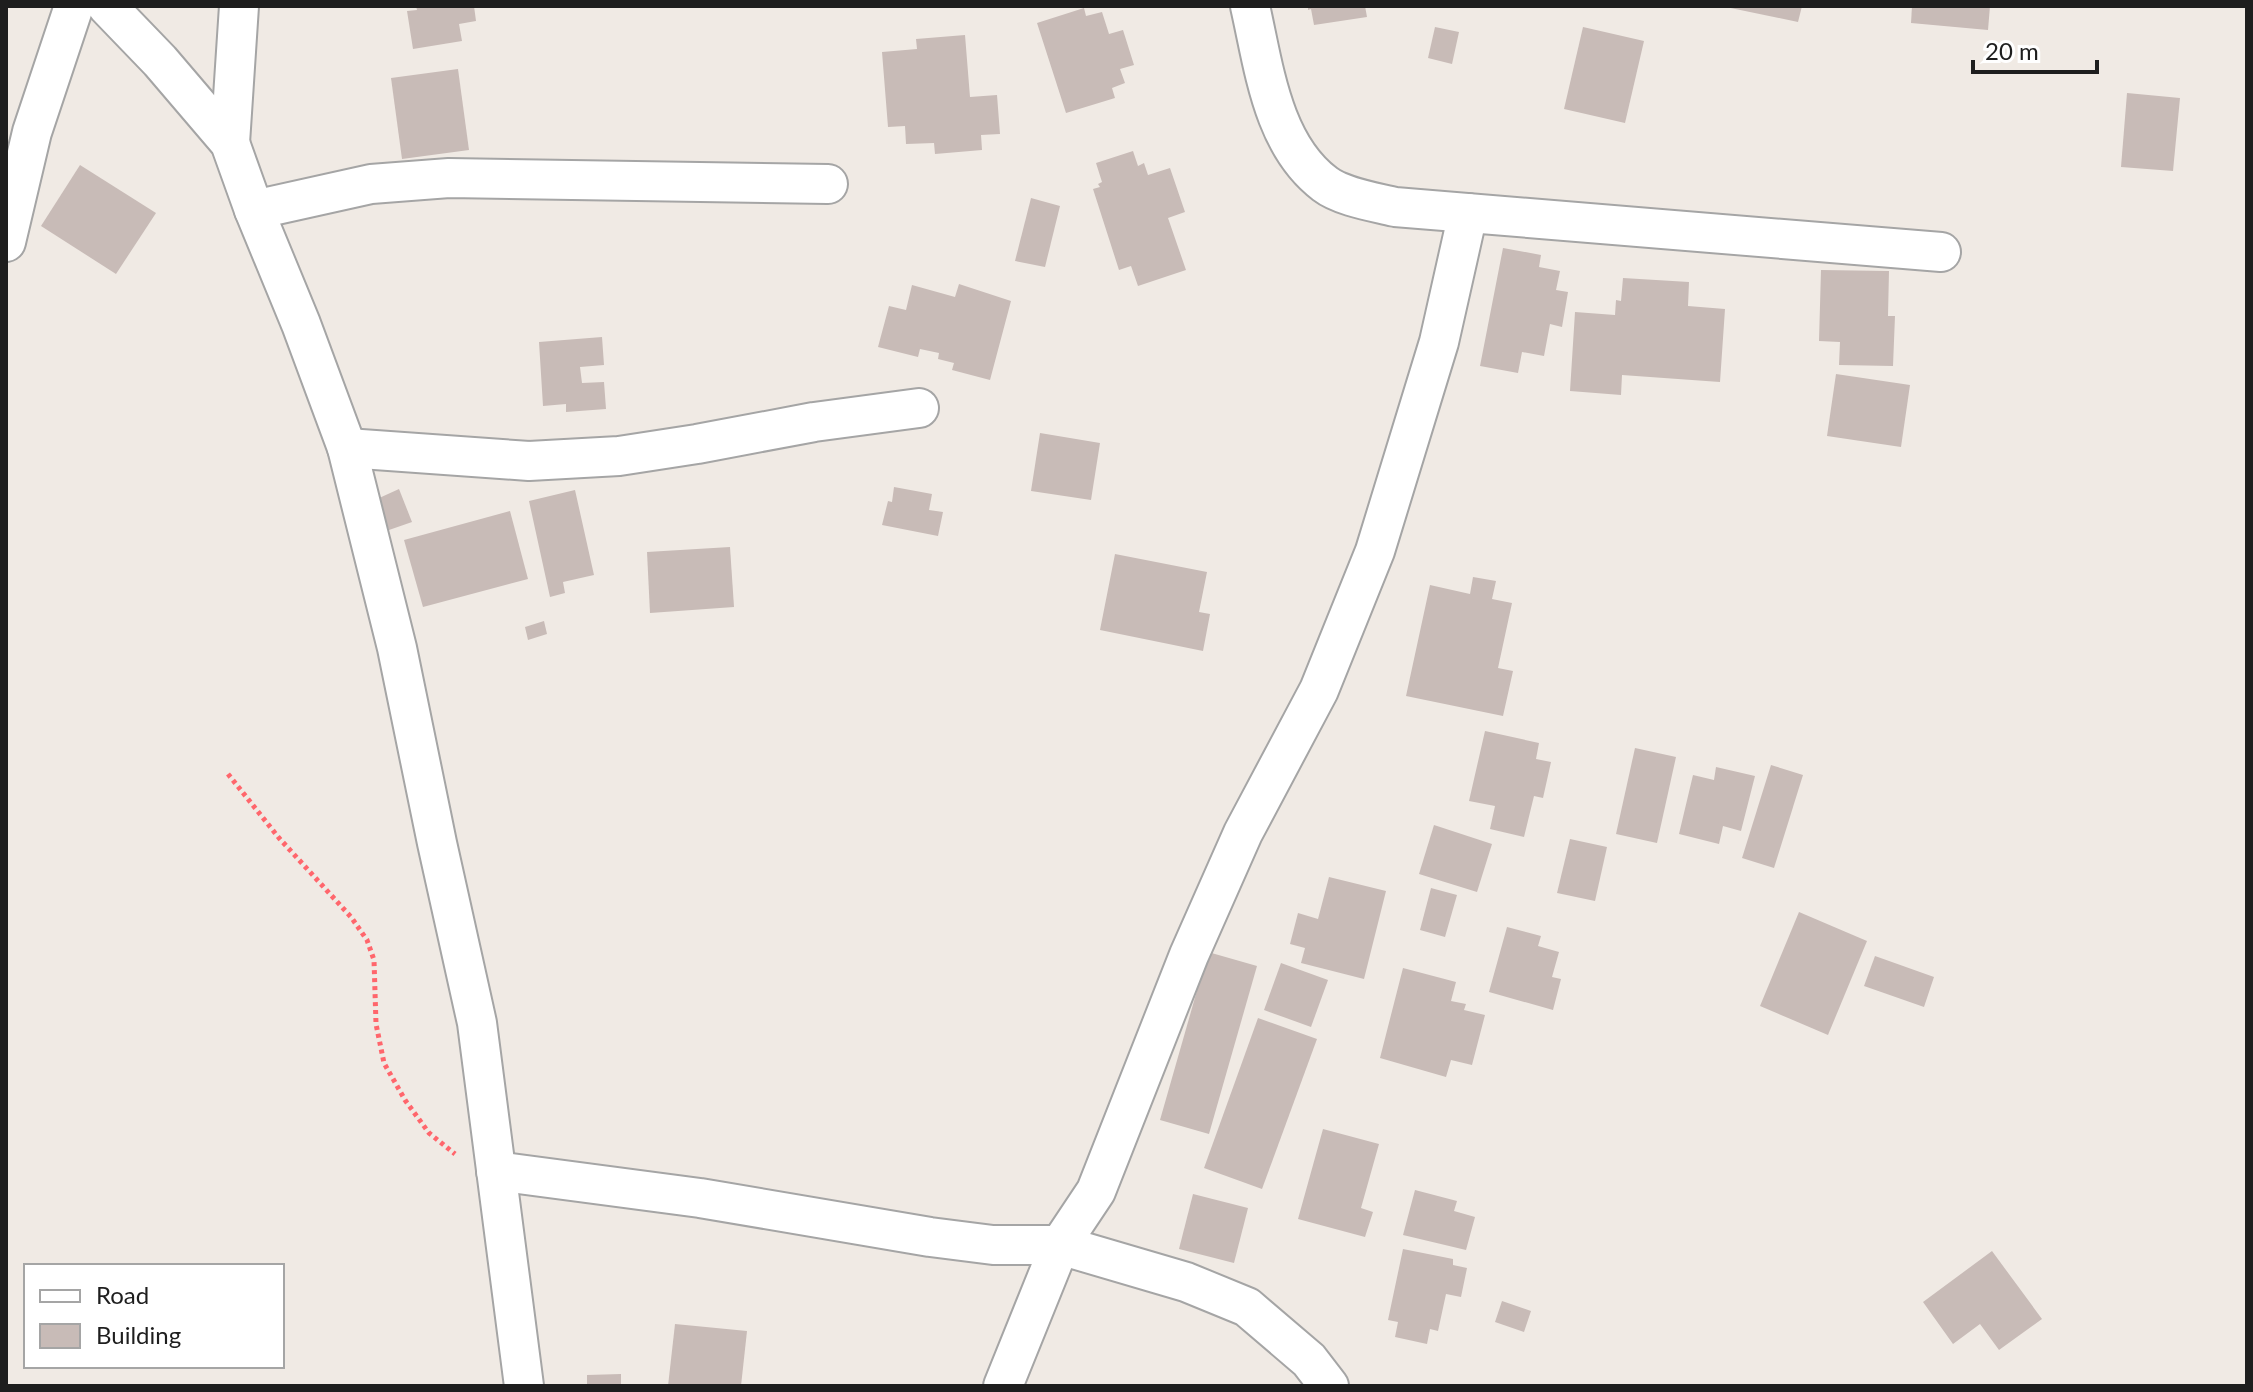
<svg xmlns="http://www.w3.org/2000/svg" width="2253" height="1392" font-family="Lato,sans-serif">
<rect width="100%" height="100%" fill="#f0eae4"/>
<g fill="#c8bbb7">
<path d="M416 6H474L476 21 459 24 462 41 413 49 407 11 417 10Z"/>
<path d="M1308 6H1365L1367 17 1314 25 1311 9 1308 10Z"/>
<path d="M1721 6H1802L1798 22Z"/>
<path d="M1912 6H1990L1988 30 1911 23Z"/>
<path d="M1084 8 1086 16 1102 12 1109 34 1123 30 1134 65 1120 69 1125 83 1112 88 1115 98 1066 113 1037 23Z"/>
<path d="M1435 27 1459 32 1452 64 1428 58Z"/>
<path d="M1583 27 1644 41 1625 123 1564 109Z"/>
<path d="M965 35 970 97 997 95 1000 134 981 135 982 150 935 154 934 143 906 144 905 126 888 127 882 52 917 49 916 39Z"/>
<path d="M458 69 469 150 402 159 391 78Z"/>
<path d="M2127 93 2180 98 2173 171 2121 167Z"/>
<path d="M1133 151 1138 166 1144 163 1148 175 1170 168 1185 212 1168 218 1186 270 1138 286 1131 266 1119 270 1093 189 1100 187 1098 184 1102 182 1096 163Z"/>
<path d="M80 165 156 213 116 274 41 226Z"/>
<path d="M1031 198 1060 206 1045 267 1015 261Z"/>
<path d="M1503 248 1541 255 1539 267 1560 271 1556 290 1568 292 1562 327 1550 324 1544 356 1522 352 1518 373 1480 366Z"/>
<path d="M1821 270 1889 271 1888 316H1895L1893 366 1839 365 1840 342 1819 341Z"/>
<path d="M1623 278 1689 282 1688 306 1725 309 1720 382 1622 375 1621 395 1570 391 1575 312 1615 315 1616 300 1621 301Z"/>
<path d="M959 284 1011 301 990 380 952 370 954 363 938 359 939 353 920 349 918 357 878 347 889 306 906 310 912 285 955 297Z"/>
<path d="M602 337 604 365 580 367 582 383 604 382 606 409 566 412V404L543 406 539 342Z"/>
<path d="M1836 374 1910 385 1901 447 1827 436Z"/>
<path d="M1040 433 1100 443 1091 500 1031 491Z"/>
<path d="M894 487 932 494 929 510 943 512 938 536 882 525 888 501 892 502Z"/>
<path d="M399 489 412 522 389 530 377 499Z"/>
<path d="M575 490 594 575 563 582 565 593 550 597 529 501Z"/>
<path d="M510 511 528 579 423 607 404 540Z"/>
<path d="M730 547 734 607 650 613 647 552Z"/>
<path d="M1115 554 1207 572 1199 612 1210 614 1203 651 1100 630Z"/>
<path d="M1473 577 1496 581 1492 599 1512 603 1498 668 1513 671 1503 716 1406 696 1430 585 1470 594Z"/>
<path d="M544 621 547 634 528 640 525 627Z"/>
<path d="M1485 731 1539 743 1536 759 1551 762 1543 798 1534 796 1524 837 1490 829 1495 806 1469 801Z"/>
<path d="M1635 748 1676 757 1657 843 1616 834Z"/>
<path d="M1771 765 1803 775 1774 868 1742 858Z"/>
<path d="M1716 767 1755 776 1741 831 1723 826 1719 844 1679 834 1693 775 1714 780Z"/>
<path d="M1434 825 1492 844 1477 892 1419 874Z"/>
<path d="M1570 839 1607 847 1595 901 1557 893Z"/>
<path d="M1329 877 1386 891 1364 979 1301 963 1305 948 1290 944 1298 913 1318 919Z"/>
<path d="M1431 888 1457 895 1445 937 1420 930Z"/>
<path d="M1799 912 1867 941 1828 1035 1760 1006Z"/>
<path d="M1507 927 1541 936 1538 946 1559 952 1552 977 1561 979 1553 1010 1489 992Z"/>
<path d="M1208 952 1257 966 1209 1134 1160 1120Z"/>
<path d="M1875 956 1934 977 1924 1007 1864 986Z"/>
<path d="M1281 963 1328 980 1311 1027 1264 1010Z"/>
<path d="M1403 968 1456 982 1451 1001 1466 1004 1464 1010 1485 1015 1472 1065 1451 1060 1446 1077 1380 1058Z"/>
<path d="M1258 1018 1317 1039 1262 1189 1204 1168Z"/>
<path d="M1323 1129 1379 1144 1361 1208 1373 1212 1365 1237 1298 1219Z"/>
<path d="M1415 1190 1457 1201 1454 1211 1475 1217 1466 1250 1403 1235Z"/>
<path d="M1193 1194 1248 1208 1234 1263 1179 1249Z"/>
<path d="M1403 1249 1453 1259V1265L1467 1268 1461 1297 1446 1294 1438 1331 1430 1329 1427 1344 1395 1337 1398 1322 1388 1320Z"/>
<path d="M1992 1251 2042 1319 1999 1350 1980 1324 1953 1344 1923 1302Z"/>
<path d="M1502 1301 1531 1311 1524 1332 1495 1322Z"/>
<path d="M675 1324 747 1331 741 1386H668Z"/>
<path d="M621 1374V1386H587V1375Z"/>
</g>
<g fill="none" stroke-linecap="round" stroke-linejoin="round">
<g stroke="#a5a5a5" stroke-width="42">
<g id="minor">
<path d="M107 6 160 61 230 143 254 210 301 324 347 448 397 648 437 843 477 1023 524 1386"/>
<path d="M1250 6C1264 67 1272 144 1325 184 1342 197 1375 202 1395 207L1941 252"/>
<path d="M230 143 239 6"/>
<path d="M254 210 371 184 449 178 828 184"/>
<path d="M6 242 32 132 74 6"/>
<path d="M347 448 529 461 619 456 697 444 814 422 919 408"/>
<path d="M496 1171 700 1198 930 1237 993 1245H1060L1186 1282 1247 1307 1309 1360 1329 1386"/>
<path d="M1003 1386 1060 1245 1096 1191 1189 955 1243 833 1319 690 1375 551 1439 342 1468 213"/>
</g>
</g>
<path stroke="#ff666c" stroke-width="5" stroke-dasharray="4 4" stroke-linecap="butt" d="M228 774 279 838 351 917 367 940 374 960 376 1024 384 1063 405 1100 429 1133 455 1154"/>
<use href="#minor" stroke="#fff" stroke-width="38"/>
</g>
<rect width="2253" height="1392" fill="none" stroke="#1e1e1e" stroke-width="16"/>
<rect x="24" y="1264" width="260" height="104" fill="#ffffff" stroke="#a5a5a5" stroke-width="2"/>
<rect x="40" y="1290" width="40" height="12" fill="#ffffff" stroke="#a5a5a5" stroke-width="2"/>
<text x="96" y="1304" font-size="24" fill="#1e1e1e">Road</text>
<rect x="40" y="1324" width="40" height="24" fill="#c8bbb7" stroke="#a5a5a5" stroke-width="2"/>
<text x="96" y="1344" font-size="24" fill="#1e1e1e">Building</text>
<path d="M1973 60v12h124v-12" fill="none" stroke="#1e1e1e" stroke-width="4"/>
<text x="1985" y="60" font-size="24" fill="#1e1e1e" stroke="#ffffff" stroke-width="6" paint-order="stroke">20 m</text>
</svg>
